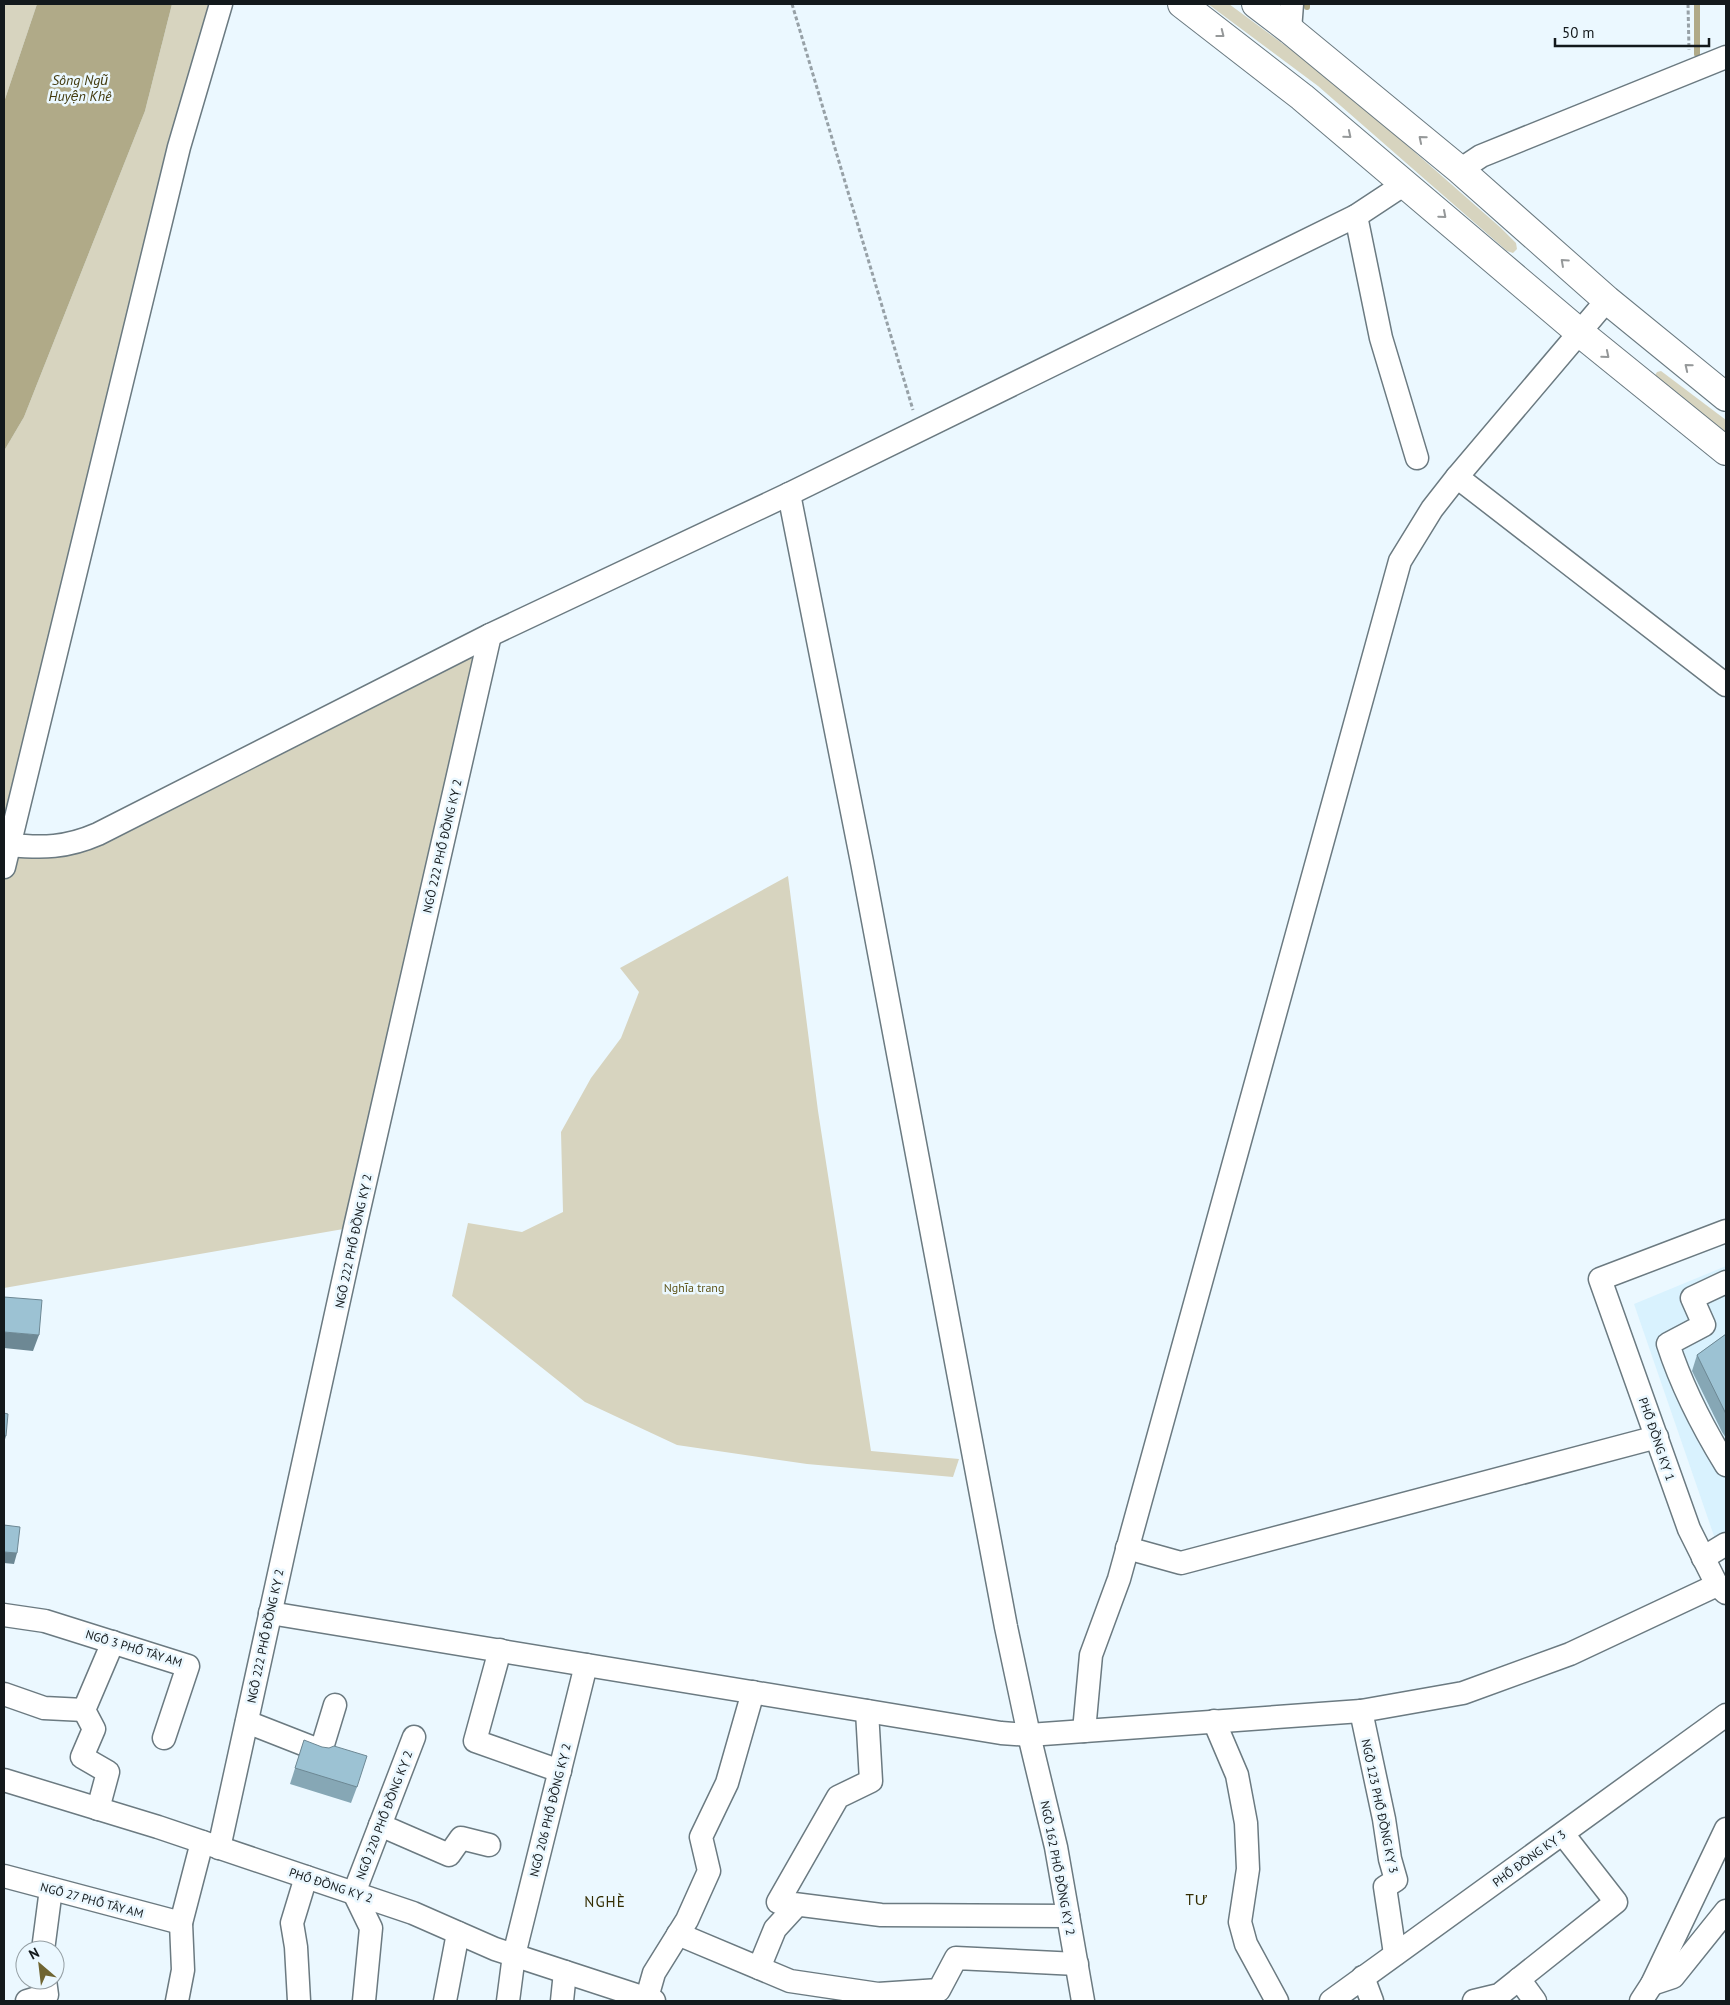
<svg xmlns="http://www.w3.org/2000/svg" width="1730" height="2005" font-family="'PT Sans',sans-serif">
<rect width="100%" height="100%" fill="#ebf8ff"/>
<path fill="#d9f2fe" d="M1726 1266V1554L1714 1536 1634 1304Z"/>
<g fill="#d7d4bf">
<path d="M4 4H37L4 102Z"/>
<path d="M172 4H221L9 845H59L490 635 355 1227 4 1288V451L24 417 145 111Z"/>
<path d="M1208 4H1229L1335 82 1501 228 1516 243 1517 249 1513 253 1507 251 1318 86Z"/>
<path d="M1661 371 1726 420V437L1652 380 1657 372Z"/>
<path d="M788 876 818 1111 871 1451 959 1459 953 1477 807 1464 677 1445 585 1402 452 1296 468 1223 522 1232 563 1212 561 1132 591 1078 621 1038 639 992 620 968Z"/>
</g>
<path fill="#b0aa88" d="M37 4H172L145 111 24 417 4 451V102Z"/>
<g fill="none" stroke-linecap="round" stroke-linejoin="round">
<g stroke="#b0aa88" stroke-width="6">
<path d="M1307 4V7"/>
<path d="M1697 54V4"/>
</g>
<g stroke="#6b7a81" stroke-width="25">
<g id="minor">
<path d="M1290 30 1292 4"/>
<path d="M1460 170 1481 156 1726 57"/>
<path d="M1356 216 1381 338 1417 458"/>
<path d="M1457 477 1726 685"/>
<path d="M789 494 862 862 1006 1627 1029 1735 1056 1847 1083 2001"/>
<path d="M9 845C43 848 66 848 98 834L490 635 789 494 1356 216 1406 183"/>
<path d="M4 867 179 147 221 4"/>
<path d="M1726 1231 1600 1279 1689 1529 1717 1585 1726 1593"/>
<path d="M1726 1282 1692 1298 1704 1325 1668 1344C1682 1387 1702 1426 1726 1465"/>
<path d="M1127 1548 1181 1563 1657 1437"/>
<path d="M1703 1558 1726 1544"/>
<path d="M270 1613 1001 1733 1029 1735 1361 1711 1463 1693 1570 1654 1717 1585"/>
<path d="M4 1615 45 1621 188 1666 164 1738"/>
<path d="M500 1650 475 1741 560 1771"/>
<path d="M4 1694 44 1708 84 1710"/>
<path d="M867 1711 871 1781 838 1797 778 1902 881 1915 1068 1916"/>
<path d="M1361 1711 1384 1819 1390 1859 1396 1880 1385 1887 1395 1954"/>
<path d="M1214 1721 1237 1775 1246 1823 1248 1869 1240 1922 1246 1944 1277 2001"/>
<path d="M247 1722 321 1751 335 1705"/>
<path d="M1084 1731 1091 1655 1119 1579 1400 561 1432 509 1457 477 1607 300"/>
<path d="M4 1780 158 1827 413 1913 495 1949 654 2001"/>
<path d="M98 1809 108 1772 82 1757 94 1729 84 1710 113 1642"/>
<path d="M380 1825 449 1855 461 1838 489 1845"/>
<path d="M219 1848 355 1227 490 635"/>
<path d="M4 1876 181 1923"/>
<path d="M678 1934 790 1981 878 1994 939 1990 956 1958 1077 1964"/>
<path d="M43 1950 51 1889"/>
<path d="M759 1968 775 1929 797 1905"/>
<path d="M1363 1977 1372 2001"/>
<path d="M1519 1979 1535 2001"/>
<path d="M1652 1984 1673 1977 1726 1911"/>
<path d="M27 2001 47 1995 45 1980"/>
<path d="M177 2001 183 1970 181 1923 202 1842"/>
<path d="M299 2001 296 1947 292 1923 306 1877"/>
<path d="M364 2001 371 1928 354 1893 414 1737"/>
<path d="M445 2001 458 1933"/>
<path d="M508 2001 514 1955 586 1665"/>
<path d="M562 2001 565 1972"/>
<path d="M646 2001 654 1973 687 1920 709 1871 701 1837 727 1783 753 1692"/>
<path d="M1331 2001 1726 1715"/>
<path d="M1474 2001 1499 1995 1616 1902 1563 1834"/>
<path d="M1641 2001 1652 1984 1726 1829"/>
</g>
</g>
<g stroke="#6b7a81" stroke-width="30">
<g id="major">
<path d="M1182 4 1302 97 1579 332 1726 451"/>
<path d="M1256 4 1290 30 1460 170 1607 300 1726 397"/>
</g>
</g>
<g stroke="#97a1a7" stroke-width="3" stroke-dasharray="4 2.5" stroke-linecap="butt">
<path d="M792 4 913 410"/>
<path d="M1688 4 1689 50"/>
</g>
<use href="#minor" stroke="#fff" stroke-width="22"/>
<use href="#major" stroke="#fff" stroke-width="28"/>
</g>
<g fill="#86a7b5">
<path d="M1726 1334V1438L1722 1432 1692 1371 1697 1355Z"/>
<path d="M304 1740 357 1787 351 1803 290 1784Z"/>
</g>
<g fill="#6d8894">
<path d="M4 1332 39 1335 33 1351 4 1348Z"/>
<path d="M4 1435 6 1436 4 1443Z"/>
<path d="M4 1552 17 1553 14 1564 4 1563Z"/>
</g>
<g fill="#9cc2d3" stroke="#6d8894">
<path d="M4 1297 42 1300 39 1335 4 1332Z"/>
<path d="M1726 1334V1414L1697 1355Z"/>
<path d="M4 1413 8 1414 6 1436 4 1435Z"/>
<path d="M4 1525 20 1527 17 1553 4 1552Z"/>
<path d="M304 1740 322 1747 329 1748 334 1746 367 1756 357 1787 295 1768Z"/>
</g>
<defs><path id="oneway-chevron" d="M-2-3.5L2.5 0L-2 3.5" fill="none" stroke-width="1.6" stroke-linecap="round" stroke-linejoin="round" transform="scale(1.25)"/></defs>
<g stroke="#959899">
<use href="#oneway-chevron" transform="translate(1221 34) rotate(38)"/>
<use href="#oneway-chevron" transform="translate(1348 135) rotate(40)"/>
<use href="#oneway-chevron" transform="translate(1422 139) rotate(-140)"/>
<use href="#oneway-chevron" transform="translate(1443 215) rotate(41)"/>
<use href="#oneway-chevron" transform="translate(1564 262) rotate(-138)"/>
<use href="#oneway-chevron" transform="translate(1606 355) rotate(40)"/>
<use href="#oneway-chevron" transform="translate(1688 367) rotate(-141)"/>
</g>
<g text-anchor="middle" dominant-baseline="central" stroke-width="5" stroke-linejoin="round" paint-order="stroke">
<g font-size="12" fill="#13191c" stroke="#ebf8ff">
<text transform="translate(442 846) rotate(-77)">NGÕ 222 PHỐ ĐỒNG KỴ 2</text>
<text transform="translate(353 1241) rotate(-78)">NGÕ 222 PHỐ ĐỒNG KỴ 2</text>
<text transform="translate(1657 1439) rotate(71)">PHỐ ĐỒNG KỴ 1</text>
<text transform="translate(265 1636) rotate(-78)">NGÕ 222 PHỐ ĐỒNG KỴ 2</text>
<text transform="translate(134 1648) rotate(17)">NGÕ 3 PHỐ TÂY AM</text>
<text transform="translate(1380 1806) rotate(78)">NGÕ 123 PHỐ ĐỒNG KỴ 3</text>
<text transform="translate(550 1810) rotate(-76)">NGÕ 206 PHỐ ĐỒNG KỴ 2</text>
<text transform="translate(384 1815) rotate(-69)">NGÕ 220 PHỐ ĐỒNG KỴ 2</text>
<text transform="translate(1529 1858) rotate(-36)">PHỐ ĐỒNG KỴ 3</text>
<text transform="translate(1058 1868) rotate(79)">NGÕ 162 PHỐ ĐỒNG KỴ 2</text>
<text transform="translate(331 1885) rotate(18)">PHỐ ĐỒNG KỴ 2</text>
<text transform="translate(92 1900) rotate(15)">NGÕ 27 PHỐ TÂY AM</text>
</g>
<g font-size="12" fill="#60561c" stroke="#ebf8ff">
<text x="694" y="1287">Nghĩa trang</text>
</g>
<g font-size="14" font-style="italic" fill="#433b0f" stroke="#ebf8ff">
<text x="80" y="80">Sông Ngũ<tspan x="80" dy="16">Huyện Khê</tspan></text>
</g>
<g font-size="15" letter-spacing="1" fill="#332c00" stroke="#ebf8ff">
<text x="1197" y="1899">TƯ</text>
<text x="605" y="1901">NGHÈ</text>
</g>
</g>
<rect width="1730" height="2005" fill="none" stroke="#13191c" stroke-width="10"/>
<g transform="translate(40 1965) rotate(332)"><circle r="24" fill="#ebf8ff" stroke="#959fa4"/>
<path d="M0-4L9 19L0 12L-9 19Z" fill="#6f6532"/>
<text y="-8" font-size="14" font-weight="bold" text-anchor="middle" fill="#13191c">N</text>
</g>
<path d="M1555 38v8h154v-8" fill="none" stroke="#13191c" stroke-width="2.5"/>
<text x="1562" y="38" font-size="15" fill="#13191c" stroke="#ebf8ff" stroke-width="4" paint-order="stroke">50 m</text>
</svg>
